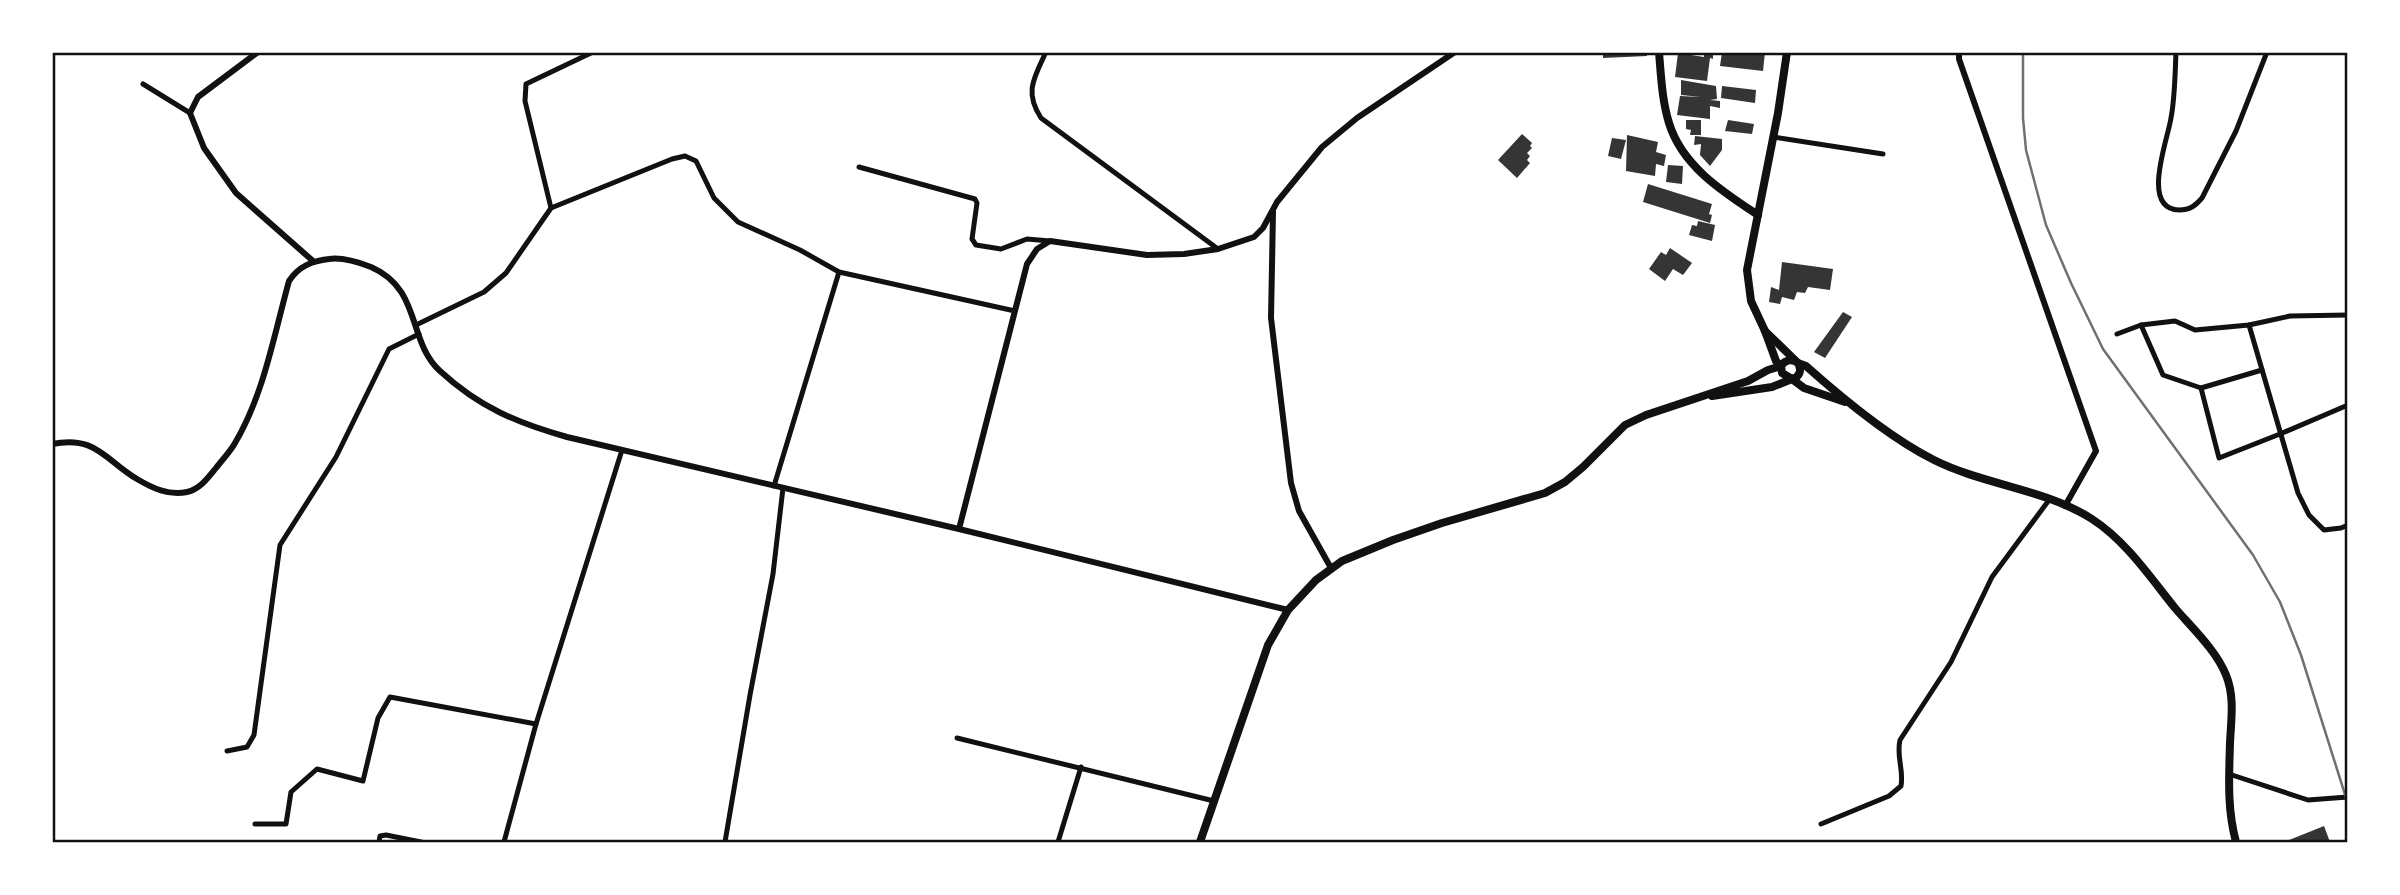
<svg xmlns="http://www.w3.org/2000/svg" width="2400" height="895" font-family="'DM Sans',sans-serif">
<rect width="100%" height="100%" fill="#fff"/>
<g fill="#353535">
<path d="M1603 52H1647V56L1603 58Z"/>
<path d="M1704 52H1713V59L1710 58 1707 81 1675 77 1678 53 1704 57Z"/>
<path d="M1722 52H1765L1763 71 1720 66Z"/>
<path d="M1681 80 1716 86 1717 99 1710 100 1720 101V108L1710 106V119L1677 115 1680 96 1701 97 1681 95Z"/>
<path d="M1722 86 1756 90 1755 103 1721 98Z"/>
<path d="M1686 120H1701V135H1690L1691 130 1686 129Z"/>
<path d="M1728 120 1754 124 1752 134 1725 131Z"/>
<path d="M1522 134 1532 143 1530 146 1532 148 1527 153 1530 156 1527 160 1530 163 1517 178 1498 160Z"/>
<path d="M1627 135 1658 142 1656 152 1666 155 1664 166 1656 164 1655 176 1626 171Z"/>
<path d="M1695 136 1722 139V150L1710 166 1700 155 1701 144 1694 145Z"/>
<path d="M1612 138 1626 140 1621 159 1608 156Z"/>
<path d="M1668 165 1683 166 1682 184 1666 182Z"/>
<path d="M1648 184 1712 204 1709 214 1712 215 1710 223 1643 202Z"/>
<path d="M1698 221 1715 225 1712 241 1689 235 1692 225 1697 226Z"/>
<path d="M1670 248 1692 263 1683 275 1673 269 1665 281 1649 269 1661 252 1666 255Z"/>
<path d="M1782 262 1833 269 1830 290 1808 287 1805 293 1797 292 1794 300 1782 297 1780 304 1769 302 1771 287 1779 290Z"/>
<path d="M1843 312 1852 317 1825 358 1814 352Z"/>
<path d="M2324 826 2330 842H2284Z"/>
</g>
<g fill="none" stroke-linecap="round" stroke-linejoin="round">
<g stroke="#111" stroke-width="5">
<path d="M1046 52C1034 78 1024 92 1041 118L1218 249"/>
<path d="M2176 52C2175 74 2175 97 2171 118 2168 139 2140 209 2179 210 2190 210 2195 206 2202 198L2236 131 2267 52"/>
<path d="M143 84 190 113"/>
<path d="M1773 137 1883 154"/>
<path d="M859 167 975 199 977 203 972 239 976 245 1001 249 1027 239 1050 241"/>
<path d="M551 208 525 101 526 84 593 52"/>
<path d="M416 325 484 292 506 273 551 208 672 159 685 156 696 161 714 198 738 222 800 250 839 272 1015 311"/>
<path d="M2141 325 2163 375 2201 388 2262 370"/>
<path d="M2249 325 2298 493 2309 515 2324 530 2341 528 2348 525"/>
<path d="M2117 334 2141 325 2175 321 2195 330 2249 325 2290 316 2348 315"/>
<path d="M2201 388 2219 458 2280 434 2348 405"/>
<path d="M774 486 839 272"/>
<path d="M957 738 1214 801"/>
<path d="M227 751 247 747 254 735 280 545 336 457 389 349 419 334"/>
<path d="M2229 774 2308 800 2348 797"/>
<path d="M255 824H286L291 792 317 769 363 781 378 718 390 697 536 724"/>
<path d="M1821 824 1889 796 1901 786C1904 769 1896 757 1900 740L1951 662 1992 577 2049 500"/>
<path d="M379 842 380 836 386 835 421 842"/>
<path d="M504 842 536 724 622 450"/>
<path d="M725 842 750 695 773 574 783 488"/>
<path d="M1058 842 1081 767"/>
</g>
<g stroke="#111" stroke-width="6">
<path d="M258 52 198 97 190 113 204 148 236 193 313 261"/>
<path d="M1959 52V59L2096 451 2065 506"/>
<path d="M1273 212 1271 318 1291 483 1299 511 1331 568"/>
<path d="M52 444C96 435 105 460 137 479 152 488 169 496 187 492 200 489 208 478 216 468 222 460 230 452 235 443 264 394 274 335 289 281 299 266 312 261 329 259 343 257 358 262 371 267 422 289 407 341 440 371 479 407 517 423 567 437L959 529 1288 610"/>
<path d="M959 529 1027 264 1037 249 1050 241 1147 255 1184 254 1218 249 1254 237 1263 228 1277 202 1322 147 1357 118 1455 52"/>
</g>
<g stroke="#111" stroke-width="8">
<path d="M1659 52C1661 76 1662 100 1669 123 1682 166 1723 192 1758 215"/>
<path d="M1712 396 1772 387 1792 379"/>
<path d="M1200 842 1268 645 1288 610 1316 580 1342 561 1393 540 1442 523 1545 493 1565 482 1583 467 1625 425 1646 415 1748 381 1768 370 1781 366"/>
</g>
<g stroke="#111" stroke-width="8">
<path d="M1765 331 1798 363 1806 366C1843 399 1890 438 1934 460 1984 485 2045 489 2092 519 2126 541 2150 577 2175 608 2192 628 2216 650 2226 675 2235 697 2231 720 2230 743 2229 777 2227 809 2236 842"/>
<path d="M1781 366C1785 360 1792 358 1798 363 1802 370 1800 377 1792 379L1782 373 1781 366 1776 361 1765 331 1751 301 1747 270 1778 113 1787 52"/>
<path d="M1792 379 1804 388 1845 402"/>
</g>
<path stroke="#707070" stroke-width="2.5" d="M2023 52V118L2026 150 2046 225 2071 283 2103 349 2253 555 2280 602 2301 655 2348 804"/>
</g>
<rect width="2400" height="895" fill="none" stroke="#ffffff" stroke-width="108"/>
<rect x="54" y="54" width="2292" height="787" fill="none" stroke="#111" stroke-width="2.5"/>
</svg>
